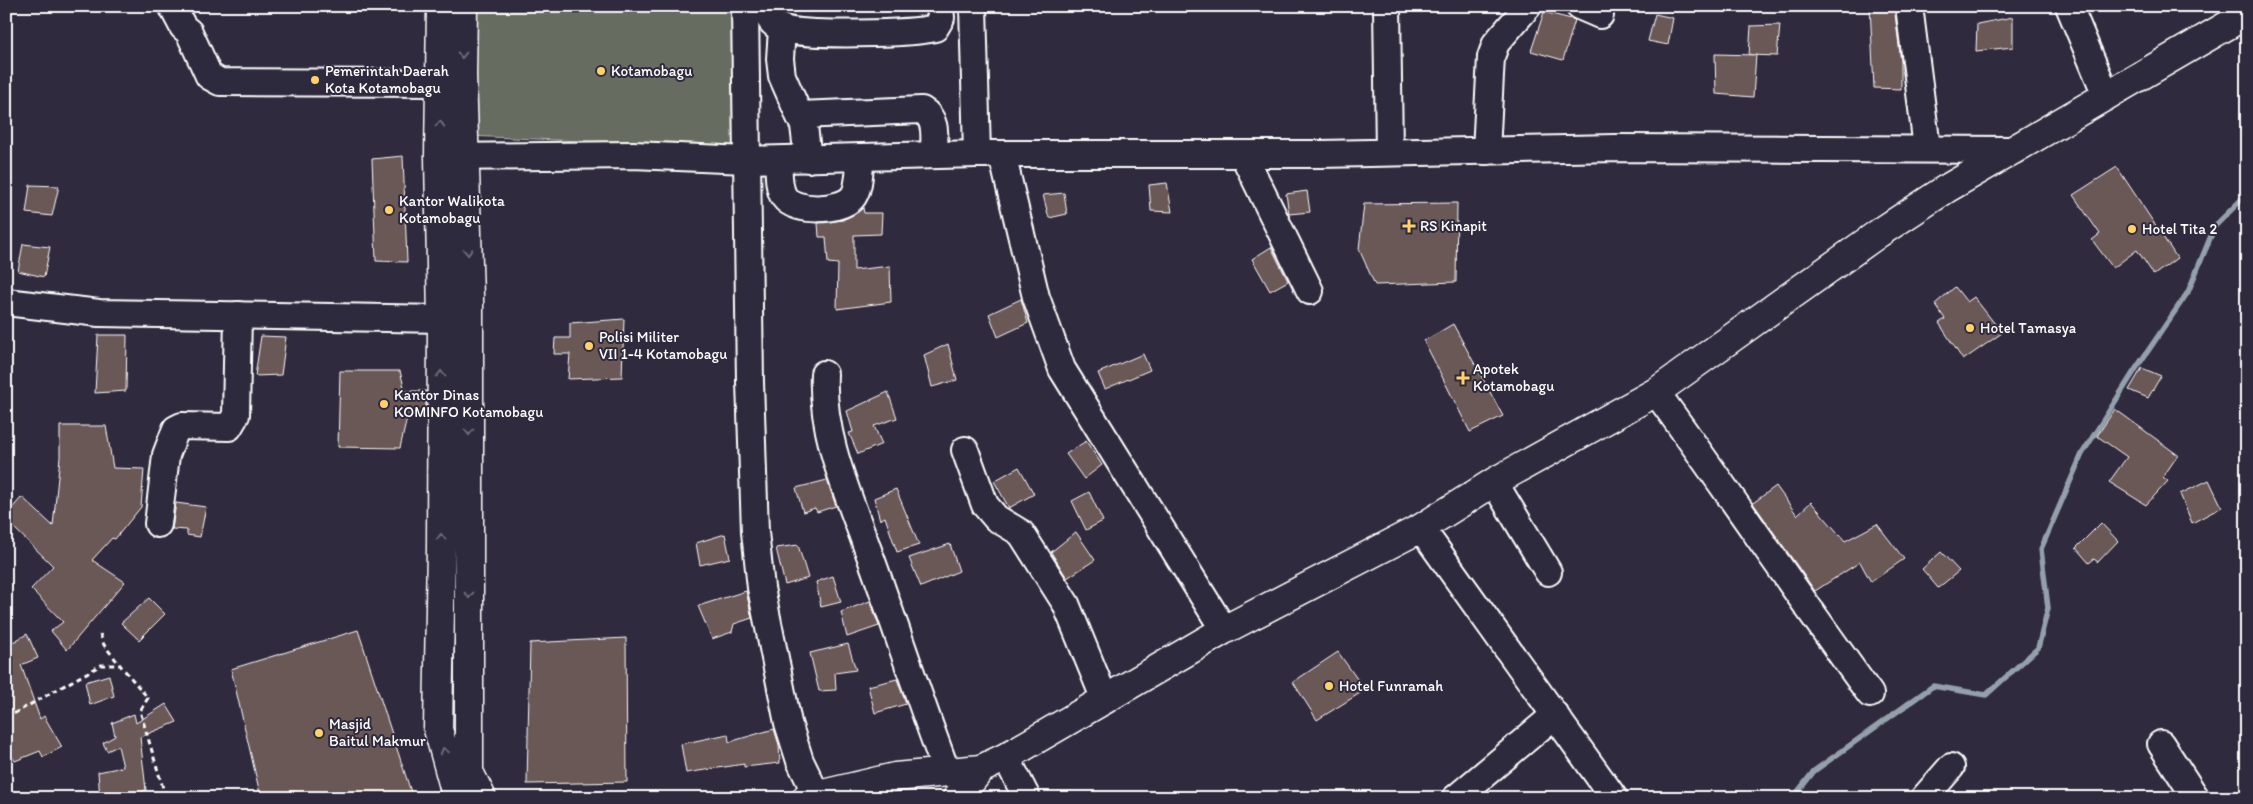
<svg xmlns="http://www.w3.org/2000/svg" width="2253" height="804" font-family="Itim,sans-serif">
<rect width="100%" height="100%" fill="#2f2a3d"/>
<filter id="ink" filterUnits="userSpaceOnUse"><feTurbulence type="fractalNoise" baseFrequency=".02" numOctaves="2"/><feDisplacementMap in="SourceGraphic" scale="10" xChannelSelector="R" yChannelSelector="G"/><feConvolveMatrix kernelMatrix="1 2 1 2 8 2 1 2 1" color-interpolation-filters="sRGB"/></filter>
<g filter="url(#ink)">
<path fill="#666d60" stroke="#b2b6b0" d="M466 6H732L738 148 468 136Z"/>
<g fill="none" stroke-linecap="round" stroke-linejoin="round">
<path stroke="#94a1ad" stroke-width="5.5" d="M1793 798 1814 771 1933 686 1986 695 2038 648 2048 608 2041 549 2082 454 2135 370 2188 292 2215 226 2247 194"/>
</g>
<g fill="#6a5857" stroke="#fff">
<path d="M1870 6H1894L1901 62V89L1874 88Z"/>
<path d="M1544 12 1575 20 1563 60 1531 51Z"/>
<path d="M1655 14 1673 18 1668 45 1648 41Z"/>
<path d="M2013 17V47L1976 51 1977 24Z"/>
<path d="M1780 25 1777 56 1749 55 1751 26Z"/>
<path d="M1715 54 1756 55 1753 97 1716 94Z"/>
<path d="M403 156 407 262 376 261 372 159Z"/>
<path d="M2117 167 2177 258 2154 275 2137 250 2113 268 2092 240 2100 234 2073 195Z"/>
<path d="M1167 183 1172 212 1151 211 1149 185Z"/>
<path d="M30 185 59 186 52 216 26 213Z"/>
<path d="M1307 191 1310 212 1289 214 1286 194Z"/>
<path d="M1064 193 1067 214 1049 218 1043 195Z"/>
<path d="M1457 203 1456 282 1375 285 1359 249 1364 204Z"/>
<path d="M863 208 864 213H882L881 234 854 235V270L890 266 891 302 837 309 838 264 828 263 826 237H819L818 223 843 220Z"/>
<path d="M23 244 50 247 44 277 18 271Z"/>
<path d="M1271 247 1288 281 1270 291 1252 259Z"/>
<path d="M1955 287 1967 302 1974 297 2002 333 1963 360 1939 323 1945 319 1935 304Z"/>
<path d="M1021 299 1028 323 998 337 989 314Z"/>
<path d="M624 319 622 377 568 379 570 354H554L555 338H570V323Z"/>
<path d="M1453 324 1503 416 1470 432 1424 341Z"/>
<path d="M98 335H127L126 391 95 393Z"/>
<path d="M261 336 286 337 281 375 255 376Z"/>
<path d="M948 344 957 380 932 387 924 355Z"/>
<path d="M1143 354 1150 370 1105 389 1098 373Z"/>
<path d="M2142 368 2161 376 2148 398 2129 390Z"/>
<path d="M340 371H400L405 391H426V416L407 418 400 448 338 447Z"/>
<path d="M888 392 897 418 874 426 882 444 858 454 849 433 853 432 847 411Z"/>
<path d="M2115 409 2178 455 2163 477 2168 481 2146 505 2109 482 2127 457 2097 436Z"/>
<path d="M60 426H106L113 468 144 469 141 507 115 539 112 538 92 560 125 582 67 650 51 631 63 622 31 589 53 566 6 520V515L22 497 53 526 60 457Z"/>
<path d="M1086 441 1102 465 1084 479 1066 454Z"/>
<path d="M1019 467 1034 494 1009 508 994 481Z"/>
<path d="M827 480 836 506 817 512 815 508 803 512 796 488Z"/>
<path d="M2209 480 2222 507 2192 523 2180 494Z"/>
<path d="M1776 486 1797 515 1811 502 1845 541 1877 524 1904 559 1871 582 1860 562 1815 591 1753 503Z"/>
<path d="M896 489 919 545 897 552 885 517 880 520 874 498Z"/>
<path d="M1089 492 1103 521 1086 530 1072 501Z"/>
<path d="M176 503 206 507 200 537 187 535V530L172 529Z"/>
<path d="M2101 523 2118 541 2098 562 2094 559 2089 563 2076 548Z"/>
<path d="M1076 532 1095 560 1067 578 1051 552Z"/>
<path d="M725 534 730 558 700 565 696 543Z"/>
<path d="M950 544 959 571 921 587 909 558Z"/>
<path d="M798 545 808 578 785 585 776 548Z"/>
<path d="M1941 552 1959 571 1938 588 1922 569Z"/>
<path d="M833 576 841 602 821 607 816 582Z"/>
<path d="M746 591 752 618 734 624 732 632 712 639 698 606Z"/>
<path d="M149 598 165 614 139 640 121 623Z"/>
<path d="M870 601 879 626 847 637 841 612Z"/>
<path d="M6 630H9L13 642 27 634 38 658 21 665 40 719 44 716 62 747 43 757 40 751 15 761 6 747Z"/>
<path d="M358 630 413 798H261L231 669Z"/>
<path d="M626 638 627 782 527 784 530 643Z"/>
<path d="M848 644 856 670 835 673 836 690 819 691 810 653Z"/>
<path d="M1338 652 1365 690 1317 720 1293 682Z"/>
<path d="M109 675 114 696 90 705 85 682Z"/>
<path d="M897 679 906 704 875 713 868 686Z"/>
<path d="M166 704 177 722 140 737 146 790 125 798H100L98 772 123 767 118 746 107 751 103 743 115 736 112 723 134 714 136 723Z"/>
<path d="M774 729 779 745 780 763 744 767V764L686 773 681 744 728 734 729 742Z"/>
</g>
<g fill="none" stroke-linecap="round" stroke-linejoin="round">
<g stroke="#fff" stroke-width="30">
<g id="minor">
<path d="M172 6 183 27 189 32 209 76 220 82 441 83"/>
<path d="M745 6 750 382 755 532 761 588 788 723 800 761 817 796"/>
<path d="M767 6C767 18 772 25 784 29 806 36 911 34 935 28L941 18 940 6"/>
<path d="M973 6 977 154"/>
<path d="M1387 6 1389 152"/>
<path d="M1579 6 1600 15"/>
<path d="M1909 6 1927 148"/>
<path d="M2069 6 2106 95"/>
<path d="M782 29 780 59 782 76 804 126 808 159"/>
<path d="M799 115 922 110C938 119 934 138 934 155"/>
<path d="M1486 151 1491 57 1496 43 1528 6"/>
<path d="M1002 154 1036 297 1062 369 1224 630"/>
<path d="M1243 154 1310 291"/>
<path d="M443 157 633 155 746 160 977 154H1320L1615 148 2014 150"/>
<path d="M778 160C779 171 778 188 784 197 795 213 840 211 852 198 860 189 859 168 861 157"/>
<path d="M6 302 99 313 442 319"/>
<path d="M824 374C821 435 848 494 868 550 895 624 919 699 947 773"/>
<path d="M1656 392C1728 491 1797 594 1870 694"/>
<path d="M965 450 985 505 996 518 1021 533 1066 604 1105 700"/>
<path d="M1494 482 1548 572"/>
<path d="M158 524 166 455 176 429 182 426 229 427 236 415 238 315"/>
<path d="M1421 528 1614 798"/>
<path d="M2161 744 2196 798"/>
<path d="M1006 757 1027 798"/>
<path d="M1456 798 1555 715"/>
<path d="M1924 798 1951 767"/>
</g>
</g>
<g stroke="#fff" stroke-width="31">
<g id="major">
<path d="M441 6 439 157 442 319 441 547 438 729 457 798"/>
<path d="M463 6 462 75 469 296V772L482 798"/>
</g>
</g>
<g stroke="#fff" stroke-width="31">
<g id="highway">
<path d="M806 798 895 777 981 769"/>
<path d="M957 798 981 769 1006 757 1224 630 1421 528 1494 482 1656 392 1879 233 1946 189 2247 14"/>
</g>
</g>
<g stroke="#fff" stroke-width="3" stroke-dasharray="5 4" stroke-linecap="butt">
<path d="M100 634 104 645 120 665"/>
<path d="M6 718 101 665H120L148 698 140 711 166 798"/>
</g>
<use href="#minor" stroke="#2f2a3d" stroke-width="26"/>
<use href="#major" stroke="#2f2a3d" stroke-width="28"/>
<use href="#highway" stroke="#2f2a3d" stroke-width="28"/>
</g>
<defs><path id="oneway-chevron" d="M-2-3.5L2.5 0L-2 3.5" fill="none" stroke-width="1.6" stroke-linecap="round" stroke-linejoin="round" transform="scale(1.25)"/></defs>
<g stroke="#6d6a77">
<use href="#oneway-chevron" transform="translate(462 55) rotate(91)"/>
<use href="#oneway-chevron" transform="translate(440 124) rotate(-88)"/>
<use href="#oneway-chevron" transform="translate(468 252) rotate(88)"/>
<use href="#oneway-chevron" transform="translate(441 374) rotate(-90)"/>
<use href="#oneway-chevron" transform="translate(469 432) rotate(90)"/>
<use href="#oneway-chevron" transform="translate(441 537) rotate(-90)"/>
<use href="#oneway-chevron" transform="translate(469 595) rotate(90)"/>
<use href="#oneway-chevron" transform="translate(444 751) rotate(-106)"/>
</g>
</g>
<g fill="#ffd166" stroke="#2f2a3d" stroke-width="2">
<circle cx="601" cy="71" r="5"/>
<circle cx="315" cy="80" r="5"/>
<circle cx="389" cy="210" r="5"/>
<path d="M1406.5 218.5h5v5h5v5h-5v5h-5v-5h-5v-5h5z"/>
<circle cx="2132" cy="229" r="5"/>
<circle cx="1970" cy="328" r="5"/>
<circle cx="589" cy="346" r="5"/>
<path d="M1460.5 370.5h5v5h5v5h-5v5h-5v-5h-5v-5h5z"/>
<circle cx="384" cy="404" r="5"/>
<circle cx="1329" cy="686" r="5"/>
<circle cx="319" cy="733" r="5"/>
</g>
<g text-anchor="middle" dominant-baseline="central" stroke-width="4" stroke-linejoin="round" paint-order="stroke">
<g font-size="15" fill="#fff" stroke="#2f2a3d" text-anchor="start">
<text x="325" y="71">Pemerintah Daerah<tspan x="325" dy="17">Kota Kotamobagu</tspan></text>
<text x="611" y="71">Kotamobagu</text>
<text x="399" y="201">Kantor Walikota<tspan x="399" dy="17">Kotamobagu</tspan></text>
<text x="1420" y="226">RS Kinapit</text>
<text x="2142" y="229">Hotel Tita 2</text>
<text x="1980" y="328">Hotel Tamasya</text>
<text x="599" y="337">Polisi Militer<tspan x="599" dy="17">VII 1-4 Kotamobagu</tspan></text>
<text x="1473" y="369">Apotek<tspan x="1473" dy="17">Kotamobagu</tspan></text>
<text x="394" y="395">Kantor Dinas<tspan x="394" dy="17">KOMINFO Kotamobagu</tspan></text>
<text x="1339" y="686">Hotel Funramah</text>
<text x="329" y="724">Masjid<tspan x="329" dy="17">Baitul Makmur</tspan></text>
</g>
</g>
<rect width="2253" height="804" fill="none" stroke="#2f2a3d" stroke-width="25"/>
<rect x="12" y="12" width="2228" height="779" fill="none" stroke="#fff" stroke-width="2" filter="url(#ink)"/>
</svg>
